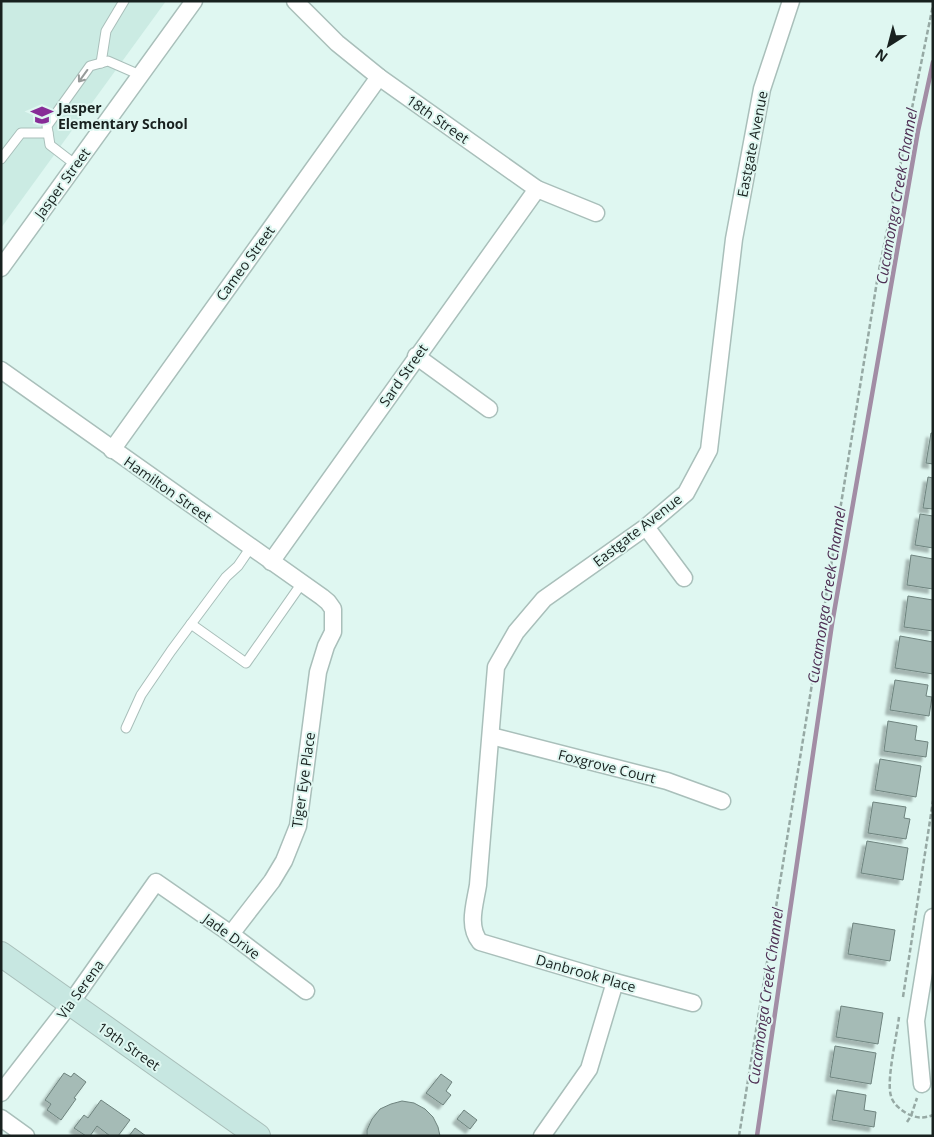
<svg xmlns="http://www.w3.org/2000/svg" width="934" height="1137" font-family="'Open Sans',sans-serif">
<defs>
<filter id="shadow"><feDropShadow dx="-4.5" dy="4.5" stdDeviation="1" flood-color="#0004"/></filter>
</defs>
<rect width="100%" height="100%" fill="#dff7f1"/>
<path fill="#cbebe3" d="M1 1H166L1 228Z"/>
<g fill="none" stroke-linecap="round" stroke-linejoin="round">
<path stroke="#a28da5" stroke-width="4.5" d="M757 1136 832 624 918 131 933 62"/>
</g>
<g fill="#a5bbb6" stroke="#6e837e" filter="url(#shadow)">
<path d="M931 433H933V464L926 463Z"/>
<path d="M928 477 933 478V509L923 508Z"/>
<path d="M920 514 933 516V548L915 545Z"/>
<path d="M911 555 933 559V589L907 585Z"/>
<path d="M908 596 933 600V631L904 627Z"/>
<path d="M900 636 933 642V674L895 668Z"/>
<path d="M895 680 928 685 926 696 932 697 929 716 890 710Z"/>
<path d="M888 721 917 726 915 740 928 742 926 757 884 751Z"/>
<path d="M880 759 921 766 916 797 875 790Z"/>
<path d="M873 802 906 807 904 818 910 819 906 839 868 833Z"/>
<path d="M867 841 908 848 903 880 861 873Z"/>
<path d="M853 923 895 930 890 961 848 954Z"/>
<path d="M841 1006 883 1013 878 1044 836 1037Z"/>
<path d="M835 1046 876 1053 871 1084 830 1077Z"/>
<path d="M64 1073 71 1077 74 1073 86 1082 74 1098 76 1099 61 1120 47 1110 51 1104 45 1100Z"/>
<path d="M441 1074 452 1082 446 1091 451 1095 443 1105 426 1093Z"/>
<path d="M837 1090 866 1095 864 1110 876 1112 874 1127 832 1120Z"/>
<path d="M101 1100 130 1120 118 1136H110L97 1126 90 1136H86L74 1128 84 1115 88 1118Z"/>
<path d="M402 1101 414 1103 425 1109 433 1117 438 1127 440 1136H367V1130L372 1119 380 1109 391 1104Z"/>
<path d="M464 1110 477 1120 470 1129 457 1119Z"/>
<path d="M135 1128 146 1136H129Z"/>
</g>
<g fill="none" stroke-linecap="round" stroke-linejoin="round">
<g stroke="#a9bfba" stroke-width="11">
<g id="service">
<path d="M101 63 106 31 124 1"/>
<path d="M1 159 21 133H48"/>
<path d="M76 165 50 145 47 126 90 66 108 61 140 75"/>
<path d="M251 547 238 566 226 577 191 624 246 663 302 583"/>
<path d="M126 728 141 695 171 651 191 624"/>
</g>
</g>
<g stroke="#a9bfba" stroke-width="19">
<g id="minor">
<path d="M295 1 337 43 379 77 537 189 596 213"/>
<path d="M1 268 194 1"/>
<path d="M416 356 489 409"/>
<path d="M1 370 322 597 328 602 333 609V632L326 646 318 672 298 826 284 861 272 881 231 934"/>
<path d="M112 450 379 77"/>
<path d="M646 527 684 578"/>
<path d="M271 562 537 189"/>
<path d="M491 736 667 781 722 801"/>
<path d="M693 1003 615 982 480 942C467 926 475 904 478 885L496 667 516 632 544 599 646 527 686 493 709 450 734 239 762 89 791 1"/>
<path d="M922 1084 916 1021 933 917"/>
<path d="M1 1093 70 1004 156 882 231 934 306 991"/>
<path d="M1 1118 26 1136"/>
<path d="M542 1136 589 1069 615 982"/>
</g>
</g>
<g stroke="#a9bfba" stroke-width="26">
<path id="secondary" d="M1 954 258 1136"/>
</g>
<g stroke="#96a9a4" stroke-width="2.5" stroke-dasharray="5 2.5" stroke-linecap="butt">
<path d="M932 331H933"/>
<path d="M903 997 933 801"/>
<path d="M899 1017C897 1035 886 1081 891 1096 893 1104 900 1109 906 1113 915 1118 923 1119 933 1115"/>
<path d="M907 1122 911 1116 917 1098"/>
<path d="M739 1136 878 275 933 5"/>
</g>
<use href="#service" stroke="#fff" stroke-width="9"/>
<use href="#minor" stroke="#fff" stroke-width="16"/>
<use href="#secondary" stroke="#c7e7e1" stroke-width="24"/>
</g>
<defs><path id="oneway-shaft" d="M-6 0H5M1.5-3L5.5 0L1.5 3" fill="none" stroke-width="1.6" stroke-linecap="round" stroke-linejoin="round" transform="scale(1.25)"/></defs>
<use stroke="#979b9a" href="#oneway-shaft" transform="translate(83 76) rotate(126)"/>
<defs>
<g id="school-bare" transform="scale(1.725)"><path d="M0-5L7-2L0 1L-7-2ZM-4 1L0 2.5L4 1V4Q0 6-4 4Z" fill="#872c97" stroke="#dff7f1" stroke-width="2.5" paint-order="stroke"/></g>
</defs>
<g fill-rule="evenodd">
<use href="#school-bare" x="42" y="115"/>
</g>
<g text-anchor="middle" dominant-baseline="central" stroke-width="4" stroke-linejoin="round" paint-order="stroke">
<g font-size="14" font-weight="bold" fill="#18211f" stroke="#dff7f1" text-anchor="start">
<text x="58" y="107">Jasper<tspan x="58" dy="16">Elementary School</tspan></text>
</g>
<g font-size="14" fill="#18211f" stroke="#dff7f1">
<text transform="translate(438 119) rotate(35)">18th Street</text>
<text transform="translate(752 144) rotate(-79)">Eastgate Avenue</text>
<text transform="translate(62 183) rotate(-54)">Jasper Street</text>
<text transform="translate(245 263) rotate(-54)">Cameo Street</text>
<text transform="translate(403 375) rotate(-55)">Sard Street</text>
<text transform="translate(168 489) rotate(35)">Hamilton Street</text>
<text transform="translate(637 530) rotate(-38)">Eastgate Avenue</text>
<text transform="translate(607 766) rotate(14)">Foxgrove Court</text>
<text transform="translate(303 780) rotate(-82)">Tiger Eye Place</text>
<text transform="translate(232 936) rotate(36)">Jade Drive</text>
<text transform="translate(586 973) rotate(16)">Danbrook Place</text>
<text transform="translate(80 989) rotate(-54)">Via Serena</text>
<text transform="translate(129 1046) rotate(35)">19th Street</text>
</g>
<g font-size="15" font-style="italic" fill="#4d2e53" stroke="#dff7f1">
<text transform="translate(896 196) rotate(-80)">Cucamonga Creek Channel</text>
<text transform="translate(826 595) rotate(-81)">Cucamonga Creek Channel</text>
<text transform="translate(765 996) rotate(-82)">Cucamonga Creek Channel</text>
</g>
</g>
<rect width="934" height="1137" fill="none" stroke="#18211f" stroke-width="5"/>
<g transform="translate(889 45) rotate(216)" stroke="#dff7f1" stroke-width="4" paint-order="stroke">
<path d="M0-4L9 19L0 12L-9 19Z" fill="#18211f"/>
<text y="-8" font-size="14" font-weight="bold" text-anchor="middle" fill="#18211f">N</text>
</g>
</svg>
